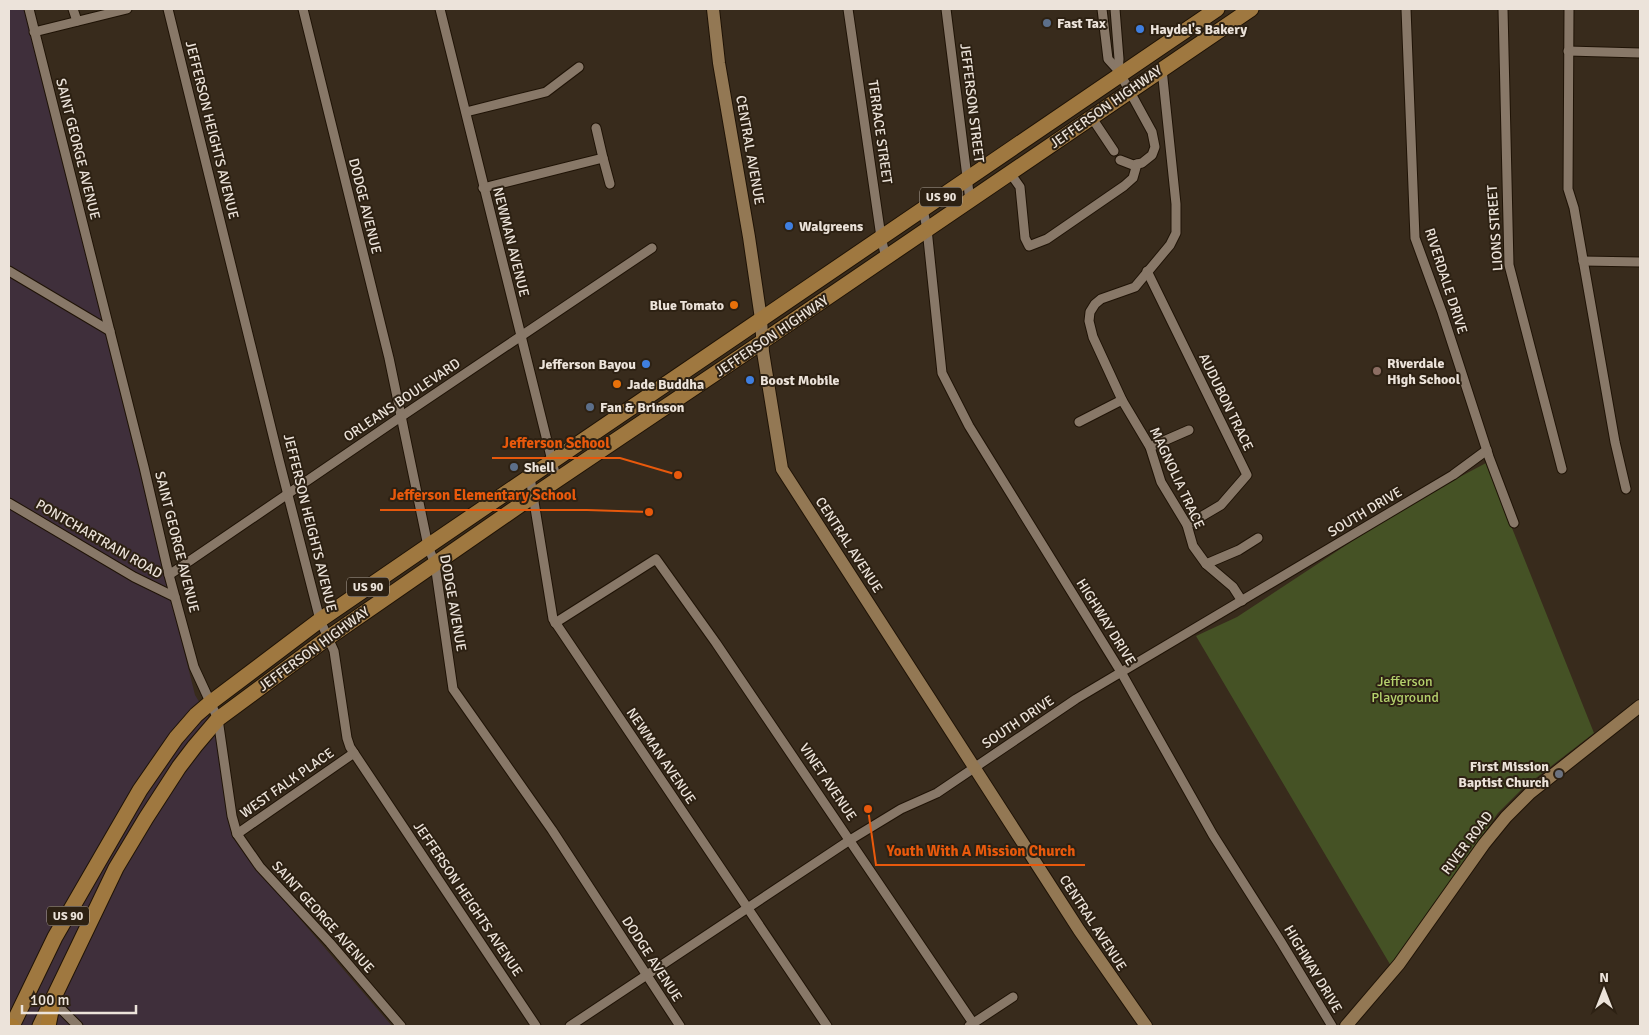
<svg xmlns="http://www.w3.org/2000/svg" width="1649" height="1035" font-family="Signika,sans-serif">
<rect width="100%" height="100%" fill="#382b1c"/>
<path fill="#3f2f3b" d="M9 9H25L195 695 217 731 230 821 238 845 257 869 392 1026H9Z"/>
<path fill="#455225" d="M1486 463 1594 733 1523 788 1498 813 1391 966 1196 636 1237 617 1407 505Z"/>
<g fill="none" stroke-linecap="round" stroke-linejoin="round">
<g stroke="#1f1306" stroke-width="11">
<g id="minor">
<path d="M29 9 144 467 169 575 194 667 218 719 232 816 237 834 260 867 330 943 401 1026"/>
<path d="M73 9 77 21"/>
<path d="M168 9 279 460 320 620 334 651 347 738 350 747 536 1026"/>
<path d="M303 9 389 358 428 546 435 564 453 689 552 830 680 1026"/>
<path d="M440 9 557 481"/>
<path d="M848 9 881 237 886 258"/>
<path d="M946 9 970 201"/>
<path d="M1102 9 1108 59 1118 70 1152 132 1155 147 1152 155 1142 163 1133 165 1120 160"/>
<path d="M1115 9 1119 59 1118 70"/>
<path d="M1406 9 1415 238 1442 312 1489 457 1514 523"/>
<path d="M1503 9 1509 265 1562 469"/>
<path d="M1569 9 1568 189 1574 208 1615 442 1626 489"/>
<path d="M34 32 127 9"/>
<path d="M1568 51 1640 53"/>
<path d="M466 112 546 92 579 67"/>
<path d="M1092 118 1114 151"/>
<path d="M603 158 610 184"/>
<path d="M1010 173 1020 187 1025 238 1029 246 1047 239 1124 186 1133 178 1137 164"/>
<path d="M483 188 603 158 596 128"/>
<path d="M923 209 927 229 942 373 969 426 1121 672 1213 835 1281 942 1332 1026"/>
<path d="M1583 261 1640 262"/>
<path d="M9 271 110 331"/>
<path d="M1147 271 1247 475 1221 505 1187 525"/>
<path d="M1122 400 1093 337 1089 321 1090 312 1095 304 1101 299 1135 287 1170 245 1176 233V204L1162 69"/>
<path d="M1079 422 1122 400 1150 447 1161 482 1187 525 1193 546 1206 564 1233 587 1242 601"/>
<path d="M1150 447 1189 430"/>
<path d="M530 477 553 619 827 1026"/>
<path d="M9 503 134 577 175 597"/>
<path d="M1206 564 1239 550 1258 538"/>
<path d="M169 575 402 416 652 248"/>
<path d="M555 623 656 559 716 643 973 1023"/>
<path d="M237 834 354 753"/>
<path d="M53 1001 78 1026"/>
<path d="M570 1026 850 840 901 809 937 793 1076 699 1453 475 1487 450"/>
<path d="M969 1026 1013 997"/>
</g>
</g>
<g stroke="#1f1306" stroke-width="14">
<g id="secondary">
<path d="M713 9 719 63 749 237 761 319 763 352 782 469 1079 930 1146 1026"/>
<path d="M1346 1026 1399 964 1484 844 1506 817 1530 793 1640 706"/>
</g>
</g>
<g stroke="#1f1306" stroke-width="17">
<g id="primary">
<path d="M12 1026 55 937 140 790 176 738 196 715 210 703 320 620 428 546 1217 9"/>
<path d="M40 1026 116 868 146 818 179 767 195 746 218 719 322 642 533 496 750 350 1251 9"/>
</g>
</g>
<g stroke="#1f1306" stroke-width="17">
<g id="trunk">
<path d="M11 1026H12"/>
<path d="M48 1026 53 1001"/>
</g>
</g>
<use href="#minor" stroke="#887868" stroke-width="9"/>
<use href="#secondary" stroke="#937854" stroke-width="12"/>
<use href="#primary" stroke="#9f7840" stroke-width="15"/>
<use href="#trunk" stroke="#a67833" stroke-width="15"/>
</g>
<g fill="#5c6f8a" stroke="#2d2113" stroke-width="2">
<circle cx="1047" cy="23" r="5"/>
<circle cx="590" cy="407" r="5"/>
<circle cx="514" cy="467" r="5"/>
</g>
<g fill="#3f7fe0" stroke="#2d2113" stroke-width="2">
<circle cx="1140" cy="29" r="5"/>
<circle cx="789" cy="226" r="5"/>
<circle cx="646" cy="364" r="5"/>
<circle cx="750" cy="380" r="5"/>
</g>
<g fill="#e8710a" stroke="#2d2113" stroke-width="2">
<circle cx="734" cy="305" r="5"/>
<circle cx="617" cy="384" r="5"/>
</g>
<circle fill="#8d6e63" stroke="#2d2113" stroke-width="2" cx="1377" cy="371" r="5"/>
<circle fill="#6b7280" stroke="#2d2113" stroke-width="2" cx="1559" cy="774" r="5"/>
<g text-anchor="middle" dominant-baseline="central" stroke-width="4" stroke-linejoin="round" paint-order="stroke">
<g fill="#2d2113" stroke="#b3a99e" stroke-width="1">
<rect x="920" y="187.5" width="42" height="19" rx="4"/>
<rect x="347" y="577.5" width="42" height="19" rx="4"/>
<rect x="47" y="906.5" width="42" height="19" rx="4"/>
</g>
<g font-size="12" font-weight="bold" fill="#ece3da">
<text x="941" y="197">US 90</text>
<text x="368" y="587">US 90</text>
<text x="68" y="916">US 90</text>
</g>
<g font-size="14" font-weight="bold" fill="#ece3da" stroke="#2d2113" text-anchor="start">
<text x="1057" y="23">Fast Tax</text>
<text x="1150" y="29">Haydel's Bakery</text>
<text x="799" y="226">Walgreens</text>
<text x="724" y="305" text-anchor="end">Blue Tomato</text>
<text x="1387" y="363">Riverdale<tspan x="1387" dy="16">High School</tspan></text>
<text x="636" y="364" text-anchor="end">Jefferson Bayou</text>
<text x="760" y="380">Boost Mobile</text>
<text x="627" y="384">Jade Buddha</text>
<text x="600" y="407">Fan &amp; Brinson</text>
<text x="524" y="467">Shell</text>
<text x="1549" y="766" text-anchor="end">First Mission<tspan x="1549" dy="16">Baptist Church</tspan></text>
</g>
<g font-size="14" fill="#ece3da" stroke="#2d2113">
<text transform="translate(972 103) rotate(83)">JEFFERSON STREET</text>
<text transform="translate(1106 107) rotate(-35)">JEFFERSON HIGHWAY</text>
<text transform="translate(212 130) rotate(76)">JEFFERSON HEIGHTS AVENUE</text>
<text transform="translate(880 132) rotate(82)">TERRACE STREET</text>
<text transform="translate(78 149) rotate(76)">SAINT GEORGE AVENUE</text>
<text transform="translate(750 150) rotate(80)">CENTRAL AVENUE</text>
<text transform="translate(365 206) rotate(76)">DODGE AVENUE</text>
<text transform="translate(1495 228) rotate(-94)">LIONS STREET</text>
<text transform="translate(511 242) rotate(76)">NEWMAN AVENUE</text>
<text transform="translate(1446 281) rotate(72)">RIVERDALE DRIVE</text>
<text transform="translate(772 336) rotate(-34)">JEFFERSON HIGHWAY</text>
<text transform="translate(402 400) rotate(-34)">ORLEANS BOULEVARD</text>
<text transform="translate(1226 402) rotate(64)">AUDUBON TRACE</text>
<text transform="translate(1177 478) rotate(65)">MAGNOLIA TRACE</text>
<text transform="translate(1365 512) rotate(-31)">SOUTH DRIVE</text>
<text transform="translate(310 523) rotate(76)">JEFFERSON HEIGHTS AVENUE</text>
<text transform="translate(99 539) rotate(30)">PONTCHARTRAIN ROAD</text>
<text transform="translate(177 542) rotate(76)">SAINT GEORGE AVENUE</text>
<text transform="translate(849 545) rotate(57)">CENTRAL AVENUE</text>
<text transform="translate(453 603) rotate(80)">DODGE AVENUE</text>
<text transform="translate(1106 622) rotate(58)">HIGHWAY DRIVE</text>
<text transform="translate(314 649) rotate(-36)">JEFFERSON HIGHWAY</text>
<text transform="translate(1018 722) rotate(-34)">SOUTH DRIVE</text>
<text transform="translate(661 756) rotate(56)">NEWMAN AVENUE</text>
<text transform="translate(828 782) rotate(56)">VINET AVENUE</text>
<text transform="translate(287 783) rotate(-35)">WEST FALK PLACE</text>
<text transform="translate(1467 843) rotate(-53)">RIVER ROAD</text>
<text transform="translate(468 899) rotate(56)">JEFFERSON HEIGHTS AVENUE</text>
<text transform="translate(323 917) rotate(48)">SAINT GEORGE AVENUE</text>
<text transform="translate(1093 923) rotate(57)">CENTRAL AVENUE</text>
<text transform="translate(652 959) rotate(57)">DODGE AVENUE</text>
<text transform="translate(1313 969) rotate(59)">HIGHWAY DRIVE</text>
</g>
<g font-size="14" fill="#b5d26d" stroke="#2d2113">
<text x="1405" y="681">Jefferson<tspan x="1405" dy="16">Playground</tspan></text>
</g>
</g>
<path fill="none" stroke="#e8590c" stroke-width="2" d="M678 475L620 458H492M649 512L587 510H380M868 809L876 865H1085"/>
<g fill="#e8590c" stroke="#2d2113" stroke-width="2">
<circle cx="678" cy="475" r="5"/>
<circle cx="649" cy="512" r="5"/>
<circle cx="868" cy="809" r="5"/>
</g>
<g font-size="15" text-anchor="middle" font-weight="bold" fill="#e8590c" stroke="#2d2113" stroke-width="4" stroke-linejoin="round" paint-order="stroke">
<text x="556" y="448">Jefferson School</text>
<text x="483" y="500">Jefferson Elementary School</text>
<text x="981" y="856">Youth With A Mission Church</text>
</g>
<rect width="1649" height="1035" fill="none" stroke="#ece3da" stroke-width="20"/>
<g transform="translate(1604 990)" stroke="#2d2113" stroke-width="4" paint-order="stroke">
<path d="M0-4L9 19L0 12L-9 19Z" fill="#ece3da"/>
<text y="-8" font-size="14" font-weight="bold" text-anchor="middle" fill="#ece3da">N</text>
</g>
<path d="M22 1005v8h114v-8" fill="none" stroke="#ece3da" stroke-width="2.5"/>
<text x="30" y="1005" font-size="15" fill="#ece3da" stroke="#2d2113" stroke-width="4" paint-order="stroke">100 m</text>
</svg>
